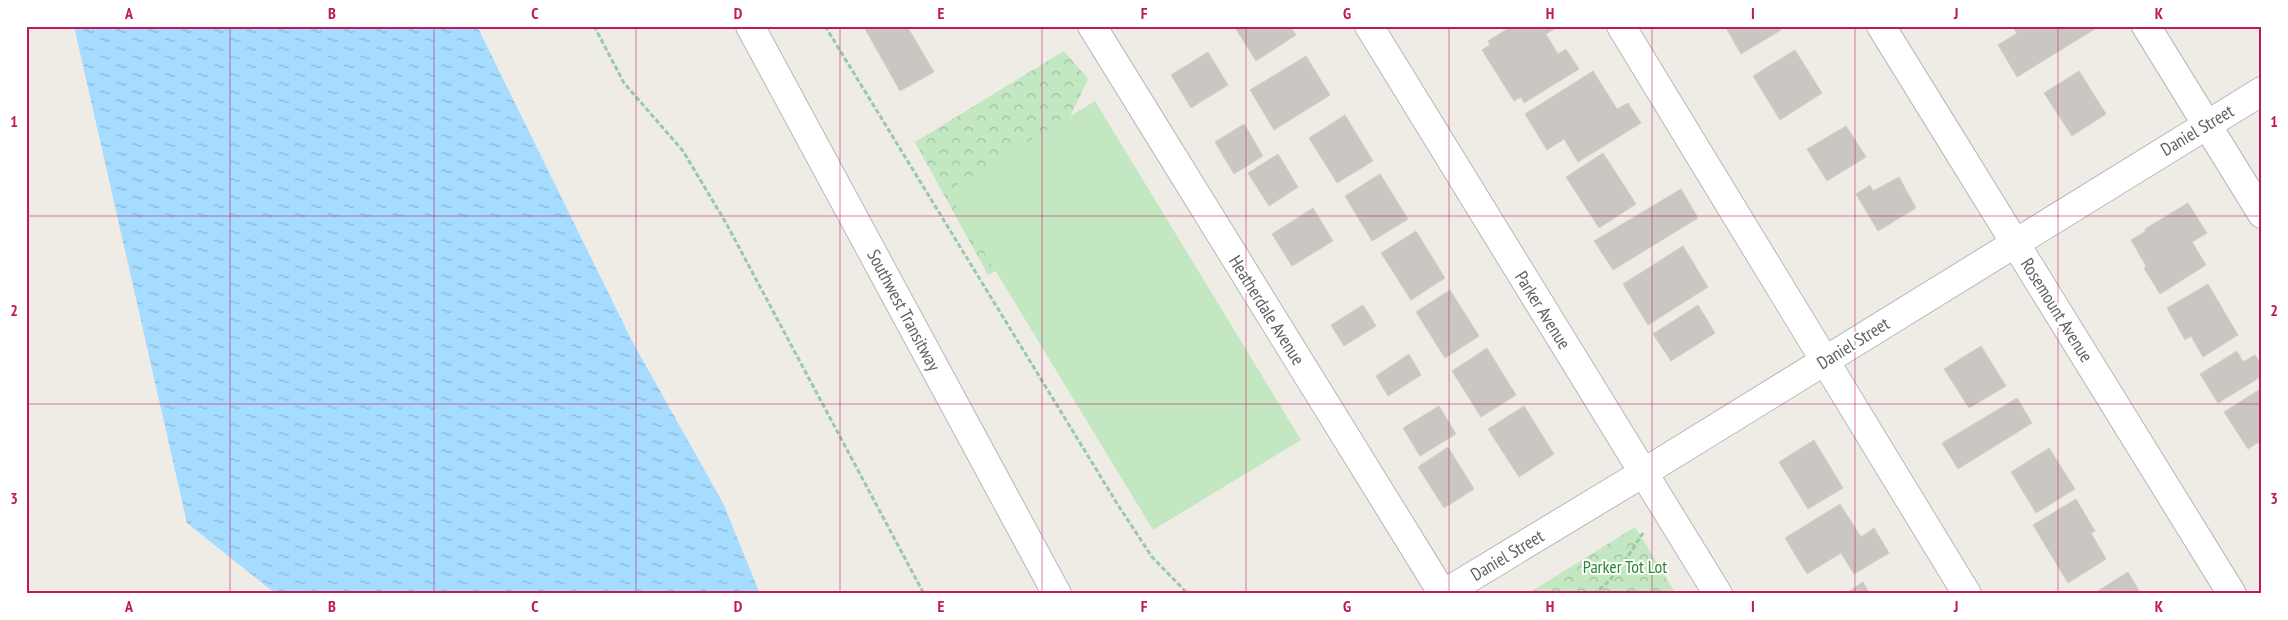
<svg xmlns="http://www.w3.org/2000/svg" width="2288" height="620" font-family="'PT Sans Narrow',sans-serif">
<defs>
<pattern id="forest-crowns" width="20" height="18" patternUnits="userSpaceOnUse" patternTransform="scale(1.25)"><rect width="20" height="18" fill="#c3e7c1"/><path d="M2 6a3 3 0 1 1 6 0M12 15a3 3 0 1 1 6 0" fill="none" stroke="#a2bfa1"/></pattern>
<pattern id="water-ripples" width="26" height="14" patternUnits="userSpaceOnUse" patternTransform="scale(1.25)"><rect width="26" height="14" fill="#a5dcff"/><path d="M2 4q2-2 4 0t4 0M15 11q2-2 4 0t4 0" fill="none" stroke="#8ab6d2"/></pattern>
</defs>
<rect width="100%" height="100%" fill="#efece5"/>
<g fill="url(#forest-crowns)">
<path d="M1064 51 1088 79 1034 192 1044 248 988 275 915 142Z"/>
<path d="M1635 527 1676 594H1527Z"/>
</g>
<path fill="#c3e7c1" d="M1095 101 1301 440 1153 530 947 191Z"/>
<path fill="url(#water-ripples)" d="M74 26H477L632 341 723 503 760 594H276L187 523Z"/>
<g fill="#cac7c2" stroke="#d4cec3">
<path d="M865 26H907L934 72 900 91 864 27Z"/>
<path d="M1234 26H1290L1296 35 1256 61Z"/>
<path d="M1512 26H1559L1546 34 1558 54 1566 49 1579 69 1524 103 1521 97 1514 101 1482 50 1490 45 1488 41Z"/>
<path d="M1725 26H1778L1781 30 1741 54Z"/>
<path d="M2012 26H2098V27L2017 77 1998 45 2017 33Z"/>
<path d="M1795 50 1822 93 1780 120 1753 76Z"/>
<path d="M1208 52 1228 85 1191 108 1171 75Z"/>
<path d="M1306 56 1330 95 1274 130 1250 90Z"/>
<path d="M1593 71 1617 109 1628 103 1641 123 1578 162 1564 139 1547 150 1525 114Z"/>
<path d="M2079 71 2106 114 2072 136 2044 93Z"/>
<path d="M1345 115 1373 161 1337 183 1309 138Z"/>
<path d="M1244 124 1263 156 1234 174 1215 142Z"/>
<path d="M1846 126 1866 157 1827 181 1807 149Z"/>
<path d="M1603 153 1636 204 1599 228 1566 177Z"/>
<path d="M1278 154 1298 187 1269 206 1248 173Z"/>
<path d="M1380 174 1408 219 1372 241 1345 196Z"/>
<path d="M1899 177 1916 208 1878 231 1856 194 1870 185 1873 191Z"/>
<path d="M1681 189 1698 218 1613 270 1594 241Z"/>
<path d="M2188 203 2207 233 2192 242 2206 265 2160 294 2144 268 2146 266 2131 240 2146 231 2145 229Z"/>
<path d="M1313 208 1333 241 1292 266 1272 234Z"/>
<path d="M1416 231 1445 278 1411 300 1381 253Z"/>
<path d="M1683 246 1708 287 1648 325 1623 284Z"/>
<path d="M2208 284 2238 335 2203 357 2191 336 2185 340 2167 308Z"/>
<path d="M1450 290 1479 336 1445 358 1416 312Z"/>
<path d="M1363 305 1376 326 1344 346 1331 325Z"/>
<path d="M1698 305 1715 333 1671 361 1653 334Z"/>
<path d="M1981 346 2006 386 1969 408 1944 369Z"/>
<path d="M1487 348 1516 395 1481 417 1452 371Z"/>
<path d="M2237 351 2243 362 2255 355 2262 366V376L2218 403 2200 374Z"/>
<path d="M1409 354 1421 375 1388 396 1376 376Z"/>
<path d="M2262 388V440L2248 449 2224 412Z"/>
<path d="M2017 398 2032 423 1958 469 1942 443Z"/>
<path d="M1439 406 1456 434 1420 456 1403 428Z"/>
<path d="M1524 406 1554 454 1519 477 1488 429Z"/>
<path d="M1814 440 1843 488 1808 509 1779 462Z"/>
<path d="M1448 447 1474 489 1444 508 1418 467Z"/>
<path d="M2049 448 2075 489 2036 513 2011 472Z"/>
<path d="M2076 499 2095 531 2091 533 2106 559 2068 583 2033 525Z"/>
<path d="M1840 504 1861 537 1874 528 1889 553 1854 574 1841 553 1807 574 1785 538Z"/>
<path d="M2128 572 2141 594H2093Z"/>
<path d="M1863 582 1870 594H1845Z"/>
</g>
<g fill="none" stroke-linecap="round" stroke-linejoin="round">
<g stroke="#b5b8bc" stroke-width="30">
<g id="minor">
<path d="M750 26 1057 594"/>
<path d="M1092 26 1443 594"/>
<path d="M1369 26 1718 594"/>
<path d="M1621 26 1967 594"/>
<path d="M1881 26 2232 594"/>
<path d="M2146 26 2262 214"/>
<path d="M1443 594 1643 473 2262 91"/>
</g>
</g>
<g stroke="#99c9a5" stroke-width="3" stroke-dasharray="5 2.5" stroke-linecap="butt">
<path d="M594 26 624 83 683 151 726 223 924 594"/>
<path d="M825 26 1118 505 1152 557 1188 594"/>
<path d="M1593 594C1615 580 1629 554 1643 533"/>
</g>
<use href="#minor" stroke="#fff" stroke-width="28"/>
</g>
<path fill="none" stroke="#c2185b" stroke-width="1" stroke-opacity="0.55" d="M230 26V594M434 26V594M636 26V594M840 26V594M1042 26V594M1246 26V594M1449 26V594M1652 26V594M1855 26V594M2058 26V594M26 216H2262M26 404H2262"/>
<g text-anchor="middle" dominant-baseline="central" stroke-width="4" stroke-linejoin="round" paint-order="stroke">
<g font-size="18" fill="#5c6166" stroke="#fff">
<text transform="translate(2197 130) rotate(-31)">Daniel Street</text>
<text transform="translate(904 310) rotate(62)">Southwest Transitway</text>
<text transform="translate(1267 310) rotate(58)">Heatherdale Avenue</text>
<text transform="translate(1543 310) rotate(58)">Parker Avenue</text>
<text transform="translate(2057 310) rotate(58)">Rosemount Avenue</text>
<text transform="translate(1853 343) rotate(-32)">Daniel Street</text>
<text transform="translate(1507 555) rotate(-31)">Daniel Street</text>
</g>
<g font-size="18" fill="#338633" stroke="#fff">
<text x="1625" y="566">Parker Tot Lot</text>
</g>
</g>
<rect width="2288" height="620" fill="none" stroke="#ffffff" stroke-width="55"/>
<rect x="28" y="28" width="2232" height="564" fill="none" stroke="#c2185b" stroke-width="2"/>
<g font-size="16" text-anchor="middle" font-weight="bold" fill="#c2185b">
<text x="129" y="19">A</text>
<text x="332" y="19">B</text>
<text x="535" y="19">C</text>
<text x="738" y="19">D</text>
<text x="941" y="19">E</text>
<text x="1144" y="19">F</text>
<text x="1347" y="19">G</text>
<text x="1550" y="19">H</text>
<text x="1753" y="19">I</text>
<text x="1956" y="19">J</text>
<text x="2159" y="19">K</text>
<text x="14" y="127">1</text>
<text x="2274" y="127">1</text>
<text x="14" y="316">2</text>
<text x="2274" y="316">2</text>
<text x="14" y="504">3</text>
<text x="2274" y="504">3</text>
<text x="129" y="612">A</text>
<text x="332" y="612">B</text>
<text x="535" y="612">C</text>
<text x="738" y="612">D</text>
<text x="941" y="612">E</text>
<text x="1144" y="612">F</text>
<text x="1347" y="612">G</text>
<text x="1550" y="612">H</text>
<text x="1753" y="612">I</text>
<text x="1956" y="612">J</text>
<text x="2159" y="612">K</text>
</g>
</svg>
